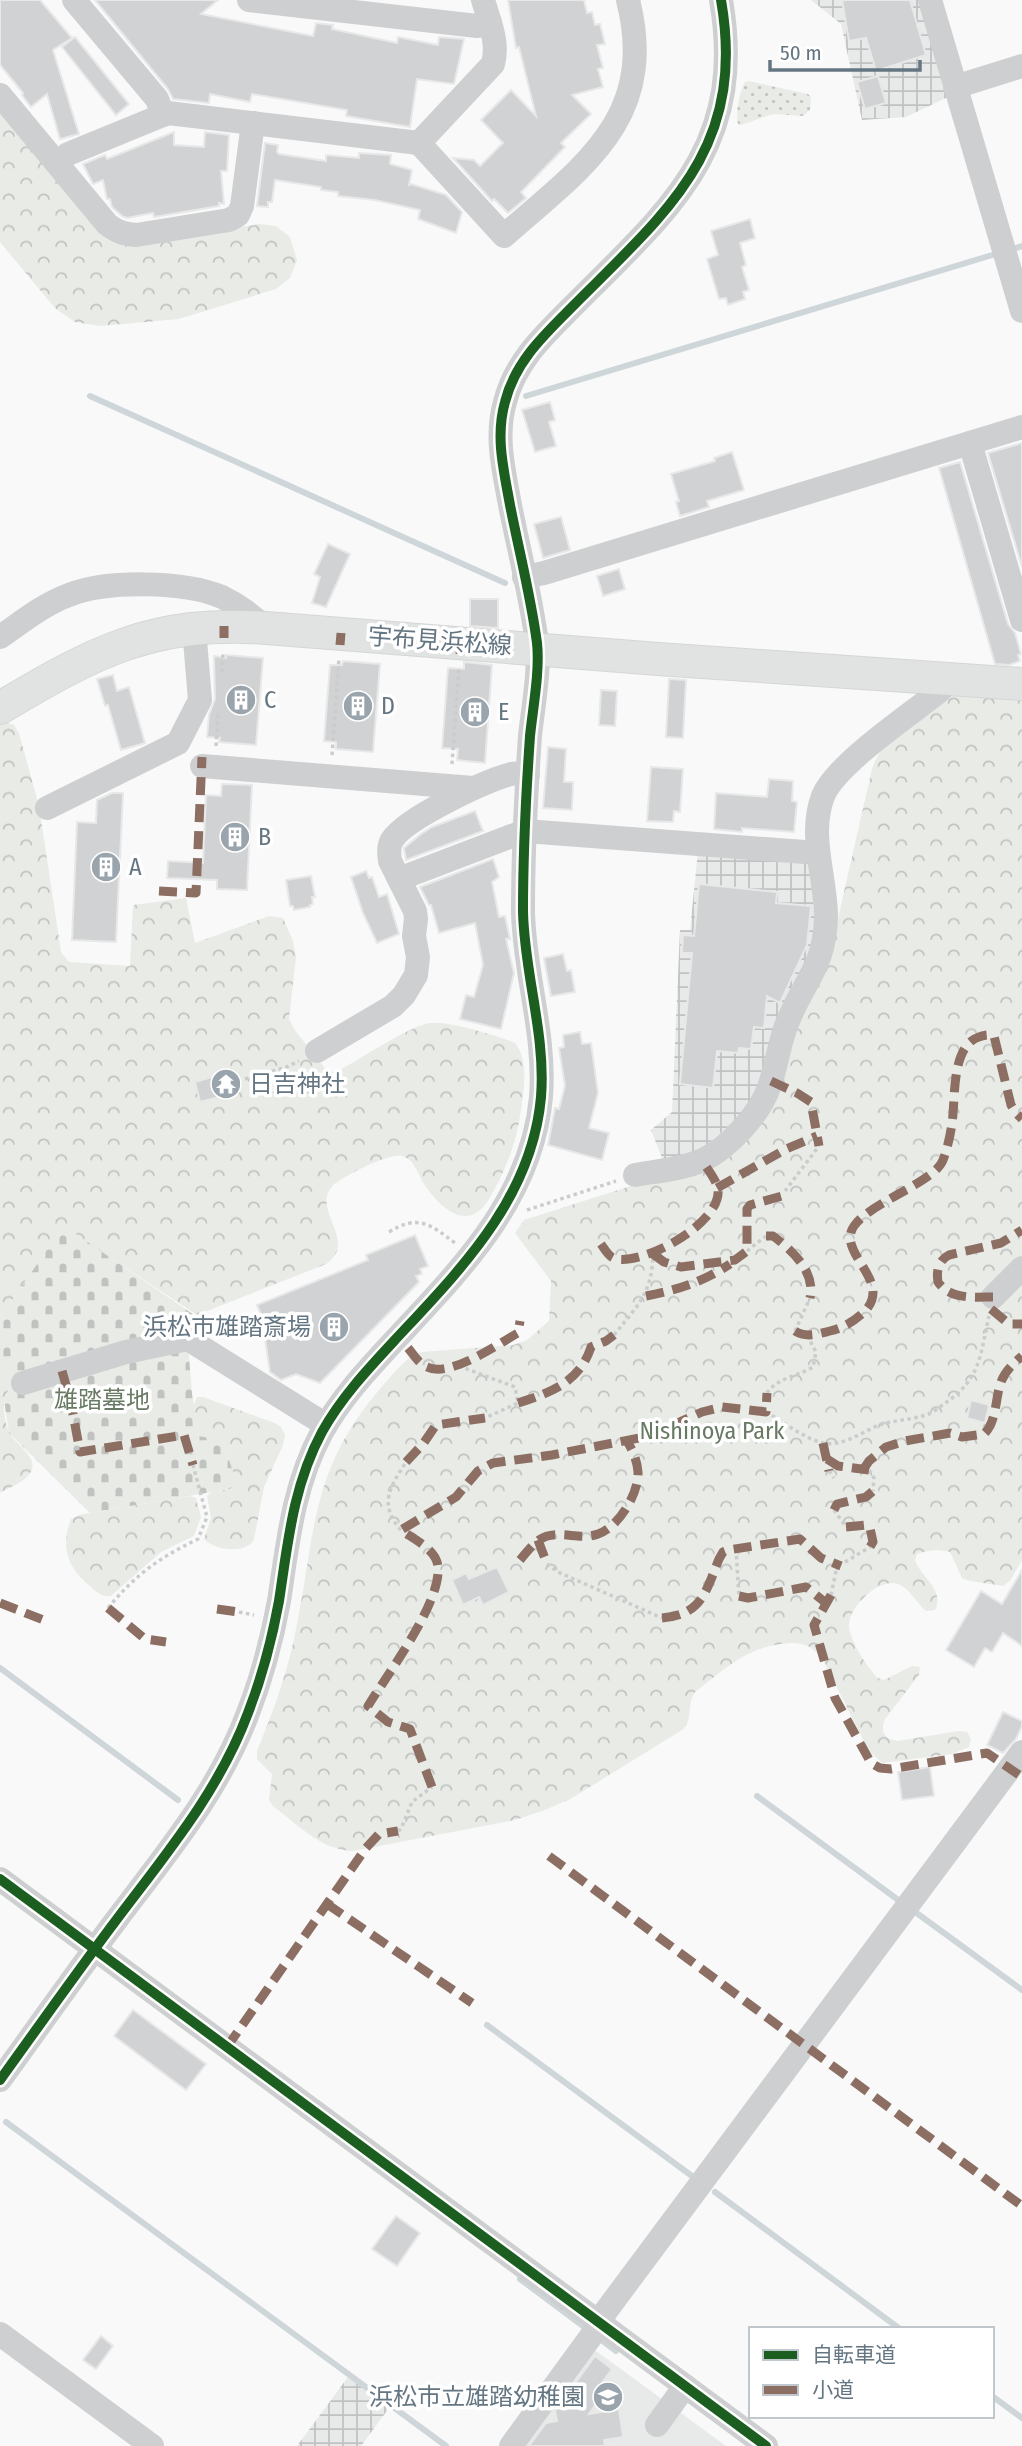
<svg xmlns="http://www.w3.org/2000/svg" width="1022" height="2446" font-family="'Fira Sans Condensed','Noto Sans JP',sans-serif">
<defs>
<pattern id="industrial-grid" width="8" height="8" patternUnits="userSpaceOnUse" patternTransform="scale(1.75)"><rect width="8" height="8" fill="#e8e9e9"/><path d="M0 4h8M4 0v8" fill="none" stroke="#c0c1c2"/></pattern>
<pattern id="grass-dots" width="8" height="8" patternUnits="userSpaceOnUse" patternTransform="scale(1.75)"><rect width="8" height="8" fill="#e8ebe6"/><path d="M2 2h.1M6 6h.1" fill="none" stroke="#c0c3c0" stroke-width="1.8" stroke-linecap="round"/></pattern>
<pattern id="forest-crowns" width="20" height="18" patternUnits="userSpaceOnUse" patternTransform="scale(1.75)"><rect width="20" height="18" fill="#e8ebe6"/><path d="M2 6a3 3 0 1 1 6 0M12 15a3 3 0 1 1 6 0" fill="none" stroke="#c0c3c0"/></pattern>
<pattern id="cemetery-stones" width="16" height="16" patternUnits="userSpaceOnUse" patternTransform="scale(1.75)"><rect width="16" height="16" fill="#e8ebe6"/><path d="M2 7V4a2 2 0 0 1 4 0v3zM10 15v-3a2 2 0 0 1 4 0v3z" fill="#c0c3c0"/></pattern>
</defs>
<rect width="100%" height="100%" fill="#f9f9f9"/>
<path fill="#e8e9e9" d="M592 2348 726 2446H521Z"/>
<g fill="url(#industrial-grid)">
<path d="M811 0H924L952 95 906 117 862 120 841 24Z"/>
<path d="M698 851 810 860 816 935 762 1082 748 1110 698 1152 663 1160 651 1130 672 1112 680 930H690Z"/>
<path d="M348 2377 389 2408 361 2446H297Z"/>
</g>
<path fill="url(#grass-dots)" d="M748 81 808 94 811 97 810 110 803 116 773 114 741 125 738 124C735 111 740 94 744 83Z"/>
<g fill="url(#forest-crowns)">
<path d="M0 110 137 244 259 224 276 226 290 237 297 260 290 278 276 289 179 319 100 326 75 322 55 308 0 242Z"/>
<path d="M956 693 1022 695V1560L1010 1581 1003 1586 970 1581 962 1578 950 1552C939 1549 927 1550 917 1554L915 1560C921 1578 945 1589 935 1610L926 1611C916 1603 911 1589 898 1584 879 1577 849 1607 849 1625 848 1638 868 1669 878 1678L884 1680 912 1666 920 1667 919 1675 885 1719C880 1732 884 1739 897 1741L959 1731 967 1732 971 1739 969 1747 952 1754 882 1763 869 1751 823 1660C811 1644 801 1641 781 1644 744 1649 725 1669 696 1691 686 1703 694 1719 682 1730L572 1798 545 1810 515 1820 353 1851C321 1850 298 1825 273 1806L269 1800 272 1774 257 1759V1751C274 1710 289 1668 297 1624 315 1534 311 1473 374 1396 386 1382 399 1365 414 1354L422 1352 513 1345 527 1340 549 1321 551 1281 515 1233 524 1220 637 1184 706 1169 792 1035 828 962 872 769C874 764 876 758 879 754 890 737 937 703 956 693Z"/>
<path d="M5 722 14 725 19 733 39 806 61 952 69 962 130 966 133 905 186 898 195 943 269 916 283 918 293 941 296 957 289 1019 294 1029 328 1072 338 1071C359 1060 409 1026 430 1023 446 1020 499 1036 515 1043 529 1060 524 1089 521 1110 517 1142 505 1172 489 1199 468 1234 440 1208 424 1184 418 1174 414 1159 402 1156 389 1153 350 1173 339 1181 302 1204 362 1240 326 1264L197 1315 70 1231 64 1229 59 1232 0 1318V723Z"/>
<path d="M0 1362 15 1376C12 1386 3 1395 4 1407 4 1416 6 1426 10 1434 17 1446 43 1460 28 1476 21 1483 9 1488 0 1493Z"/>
<path d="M197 1397H203L275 1423 281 1427 285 1435 283 1445 264 1487 254 1539C247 1555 213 1550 204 1539L211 1518 207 1496 212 1492 229 1489 235 1478 223 1441 199 1436 194 1405Z"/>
<path d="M189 1496 196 1498 201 1517 194 1536 161 1552 111 1596C102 1597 98 1593 91 1587 68 1568 60 1549 71 1519L79 1515Z"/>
</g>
<path fill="url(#cemetery-stones)" d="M64 1229 70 1230 197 1317 187 1333 192 1393 199 1436 223 1441 235 1478V1486L229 1489 90 1513 9 1433 4 1400 15 1376 0 1362V1318L59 1232Z"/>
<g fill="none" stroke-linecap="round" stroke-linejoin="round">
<g stroke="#ced6d9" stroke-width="6">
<path d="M1010 250 1022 246"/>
<path d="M90 396 505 583"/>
<path d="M526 396 999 253"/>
<path d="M0 1668 178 1800"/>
<path d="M757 1796 901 1902"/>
<path d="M918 1914 1022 1990"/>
<path d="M487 2025 696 2179"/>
<path d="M6 2122 446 2446"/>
<path d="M715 2192 900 2329"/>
<path d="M520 2279 587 2329"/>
<path d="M599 2338 616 2351"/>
<path d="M992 2396 1022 2418"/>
</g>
</g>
<g fill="#d0d2d3" stroke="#e8e8e8" stroke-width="2">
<path d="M0 0H40L72 38 53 50 79 134 60 139 47 94 31 107 22 95 23 93 0 65Z"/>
<path d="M95 0H218L201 14 313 36 316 23 333 25 332 29 397 43 398 37 438 45 439 37 464 39 454 84 417 79 410 127 346 116 347 110 252 94 250 102 210 94 209 103 173 99 168 89Z"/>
<path d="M508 0H584L587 13 592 12 595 25 600 24 605 44 597 45 603 68 598 69 603 87 572 95 591 114 561 143 565 147 521 192 526 198 508 213 494 199 492 201 453 158 474 160 480 166 503 143 481 120 511 90 536 116 519 47 516 48Z"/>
<path d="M842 0H910L926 55 876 71 866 38 849 41Z"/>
<path d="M75 37 129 104 116 115 62 47Z"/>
<path d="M878 76 886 103 865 109 857 82Z"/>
<path d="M174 132V145L204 147 205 132 229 135 227 171H221L224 204 219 203V206L154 217 153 213 127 218 122 216 112 207 110 199H107L103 180 93 184 83 164 105 155 107 159Z"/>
<path d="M265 143 278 145 277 152 279 154 326 161V155L359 158V153L391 155 390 164 412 170 409 185 411 184 446 195 462 212 456 233 418 219 420 210 375 200 338 196V192L321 190V187L275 180 272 202H268V207L257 206Z"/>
<path d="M750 219 755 238 740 243 746 265 742 267 749 290 743 292 745 299 728 305 726 298 719 299 707 259 718 255 711 231Z"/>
<path d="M550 402 555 420 549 422 556 446 535 452 522 410Z"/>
<path d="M1022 443V567L988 453Z"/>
<path d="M732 452 744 490 707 501 709 507 680 516 676 502 679 501 671 474 715 461 714 458Z"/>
<path d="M960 462 1008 624 1015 633 1021 654 1018 655 1020 661 1009 665 995 664 939 468Z"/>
<path d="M561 517 570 550 543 558 534 524Z"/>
<path d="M328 544 350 554 326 607 312 603 320 577 314 574Z"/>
<path d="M619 569 625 589 603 596 597 576Z"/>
<path d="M470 599H498V628L470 626Z"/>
<path d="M226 655 263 658 256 745 219 742 220 738 207 737 209 715 215 699 214 656 226 658Z"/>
<path d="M343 661 380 664 373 752 336 749V742L324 741 330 665H342Z"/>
<path d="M464 662 492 665 485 763 457 760 458 749 442 748 448 668 464 669Z"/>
<path d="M113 675 117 691 129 687 145 743 121 750 108 705 105 706 97 679Z"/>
<path d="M669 679 686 680 683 738 666 737Z"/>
<path d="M601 690 617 691 615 726 599 725Z"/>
<path d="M548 747 566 749 564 782H573L572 810 543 808Z"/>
<path d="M651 767 683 769 680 812 674 811 673 822 647 821Z"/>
<path d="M769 779 793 781 792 801 797 802 794 832 742 828V832L714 829 716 793 767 797Z"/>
<path d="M222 784 252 785 247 890 217 889V880L167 878 168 861 203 863 206 795 221 796Z"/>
<path d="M112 793H123L116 942 72 940 77 822 96 823 97 800Z"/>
<path d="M475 811 483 831 406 860 404 848 421 834 432 827Z"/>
<path d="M493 859 499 877 492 882 499 917 505 916 510 939H506L514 973 501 1029 460 1019 466 995 474 997 483 965 475 923 439 933 431 905H429L420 887Z"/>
<path d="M366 871 369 878 372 877 379 897 387 894 399 934 377 943 363 913 351 877Z"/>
<path d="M311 876 315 897H312L313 904 310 905V907L294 910 293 906H290L286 880Z"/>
<path d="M699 884 777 892 776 903 811 906 807 945 780 1003 767 996 764 1028 754 1027 751 1049 739 1048 738 1053 717 1051 713 1088 680 1084 692 953H682L683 935 694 936Z"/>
<path d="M563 954 567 971 571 970 575 992 551 996 544 958Z"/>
<path d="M580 1032 582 1044 591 1043 598 1093 589 1128 609 1133 602 1160 548 1145 555 1108 559 1109 565 1086 559 1048 564 1047 563 1035Z"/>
<path d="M229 1072 235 1093 200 1102 195 1082Z"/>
<path d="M415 1235 428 1266 420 1269 422 1274 416 1276 419 1282 320 1383 296 1374 281 1380 270 1372 265 1339 270 1337 257 1305 368 1260 366 1255Z"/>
<path d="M971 1400 989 1405 985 1423 967 1418Z"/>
<path d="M497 1567 509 1592 483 1605 479 1597 463 1605 452 1580 466 1573 469 1579Z"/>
<path d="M1022 1570V1646L1003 1633 992 1652 985 1648 974 1667 946 1650 981 1591 1002 1604Z"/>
<path d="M1003 1712 1022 1721V1726L1016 1739 1003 1753 987 1745Z"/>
<path d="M930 1767 934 1796 902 1800 898 1772Z"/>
<path d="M133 2010 206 2064 186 2090 114 2036Z"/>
<path d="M396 2216 420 2233 397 2266 372 2249Z"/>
<path d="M101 2336 113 2346 96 2369 83 2360Z"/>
<path d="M595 2356 612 2369 601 2384 607 2388 589 2414 619 2409 623 2437 604 2440 605 2446H529L546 2423 557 2421 555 2411Z"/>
</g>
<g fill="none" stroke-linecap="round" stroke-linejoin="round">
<g stroke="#d5d6d7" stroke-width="34">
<path id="major" d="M0 708C94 652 153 620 266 628L658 659 1022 684"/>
</g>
<g stroke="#cbcccd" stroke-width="3.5" stroke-dasharray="3.5 3.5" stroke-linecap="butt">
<path d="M222 672 223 652"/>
<path d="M216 746 218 715"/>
<path d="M332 755 339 658"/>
<path d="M452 764 459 667"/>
<path d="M245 1079 287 1067 299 1061"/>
<path d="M785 1191 819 1146"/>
<path d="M527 1210 616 1181"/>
<path d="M389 1232C418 1214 430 1224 455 1243"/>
<path d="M747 1251 766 1236"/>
<path d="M795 1331 810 1298"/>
<path d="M614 1335C638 1305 652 1294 653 1254"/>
<path d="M459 1366 515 1387 518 1403 485 1418"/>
<path d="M767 1393C777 1378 798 1376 813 1367L816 1352 807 1335"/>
<path d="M766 1412C784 1422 803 1438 823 1443 843 1447 862 1432 879 1425 894 1420 911 1420 926 1415 933 1413 939 1407 944 1404 981 1379 980 1356 989 1316"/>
<path d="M869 1470 874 1478 873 1491"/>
<path d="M829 1471 834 1478"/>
<path d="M834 1510 846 1527"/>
<path d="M401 1530C378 1504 390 1487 406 1462"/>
<path d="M736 1549 739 1596"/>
<path d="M845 1562 870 1547"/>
<path d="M547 1564 558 1572 662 1618"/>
<path d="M831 1595 836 1571"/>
<path d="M108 1608C136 1574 159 1558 198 1539L207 1517 193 1465"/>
<path d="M239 1612 254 1615"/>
<path d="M398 1831 401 1829 412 1802 432 1787"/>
</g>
<g stroke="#cecfd0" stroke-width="24">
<path d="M74 0 157 99 163 115"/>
<path d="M249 0 477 26 490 23"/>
<path d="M930 0 1022 311"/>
<path d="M955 87 1022 66"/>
<path d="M0 95 107 224C117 232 124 234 136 235L229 220 238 215 242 206 253 123"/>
<path d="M419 143 504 236C583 166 658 119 628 0"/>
<path d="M57 163 68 154 168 113 419 143 493 64C499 42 489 21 483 0"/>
<path d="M970 443 1022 620"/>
<path d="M524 577 544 573 1022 427"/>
<path d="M0 637C22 622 44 604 69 595 107 580 184 581 222 597 239 605 252 616 266 628"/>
<path d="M202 766 473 788"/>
<path d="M47 808 178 743 200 700 194 628"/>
<path d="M399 879 525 831 818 853"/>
<path d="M317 1051 393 1006 404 995 416 975 418 957 414 936 416 919 415 911 390 861C389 853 388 847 392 840 406 818 485 781 511 774 516 773 522 774 528 774"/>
<path d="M635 1175C657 1171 683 1169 703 1160 728 1148 760 1114 769 1087 777 1065 779 1042 788 1021 804 981 825 966 826 917 826 877 808 836 823 796 836 764 911 714 941 690L942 679"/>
<path d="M993 1297 1022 1268"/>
<path d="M23 1383 126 1352 188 1339 326 1425"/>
<path d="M0 1879 766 2446"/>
<path d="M0 2080C39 2026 77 1972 117 1919 166 1854 219 1791 248 1713 262 1677 272 1639 279 1601 288 1542 293 1486 322 1432 341 1398 367 1370 394 1341 460 1270 532 1199 541 1097 546 1034 524 973 523 911 523 853 526 794 530 736 533 707 540 671 537 643 531 597 519 551 510 505 504 471 495 437 505 402 515 362 543 336 571 308 666 212 747 150 721 0"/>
<path d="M0 2334 152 2446"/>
<path d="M657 2425 685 2386"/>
<path d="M511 2446 600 2324 606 2311 1022 1752"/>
</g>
<use href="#major" stroke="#e1e2e2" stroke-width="32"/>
<g stroke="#8d6e63" stroke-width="9" stroke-dasharray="18 9" stroke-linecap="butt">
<path d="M224 626V638"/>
<path d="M340 645 341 633"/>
<path d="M460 654 461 642"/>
<path d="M159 891 196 893 202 757"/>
<path d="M771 1081 797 1093 811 1102 819 1146"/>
<path d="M717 1188 786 1149 817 1136"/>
<path d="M766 1236H773C792 1250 816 1272 810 1298"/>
<path d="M601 1244C606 1251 609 1258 617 1259 646 1264 722 1223 718 1189 716 1179 707 1169 702 1160"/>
<path d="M653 1254 664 1262 681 1267 735 1260 747 1251V1209L750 1205 782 1196 785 1191"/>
<path d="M646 1296C677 1290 703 1282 730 1264"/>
<path d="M993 1297C974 1297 950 1300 938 1282 936 1270 939 1260 949 1255L1001 1243 1022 1230"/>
<path d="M991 1309 1009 1324H1022"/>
<path d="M795 1331C806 1338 818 1334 830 1331 843 1328 853 1322 863 1313 896 1282 835 1253 854 1226 871 1202 935 1182 943 1160 948 1147 952 1128 953 1114 955 1092 953 1045 979 1037 985 1035 988 1034 994 1036L1011 1105 1016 1113 1022 1119"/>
<path d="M408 1348C414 1355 419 1364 427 1367 450 1378 498 1344 518 1333L520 1321"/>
<path d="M62 1371 71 1403 80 1452 184 1435 193 1465"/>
<path d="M518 1403C550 1393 580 1382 591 1347L606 1341 614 1335"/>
<path d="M823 1443 829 1471"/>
<path d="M827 1459 838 1466 869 1470"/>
<path d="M406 1462 423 1444 436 1425 485 1418"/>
<path d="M863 1470 869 1461 886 1447 905 1441 950 1433 962 1437 984 1434C997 1422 995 1398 1001 1382 1005 1371 1013 1364 1022 1356"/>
<path d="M834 1510 837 1504 866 1497 873 1491"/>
<path d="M846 1527 866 1525 870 1528 873 1542 870 1547"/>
<path d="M538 1540 547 1564"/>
<path d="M520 1560C525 1554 532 1545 539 1540 556 1528 579 1541 598 1534 619 1527 639 1493 638 1472 637 1460 633 1451 627 1441"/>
<path d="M831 1595 814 1625 835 1698 871 1763 880 1768 891 1769 987 1753 1022 1777"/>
<path d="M739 1596 748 1598 806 1587 826 1603"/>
<path d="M0 1603 46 1621"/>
<path d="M108 1608 145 1639 166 1642"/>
<path d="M217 1609 239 1612"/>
<path d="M662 1618C702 1615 706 1591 719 1559L723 1552 728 1550 800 1539 821 1558 841 1566"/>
<path d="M432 1787 410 1729 388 1722 368 1706C386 1676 447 1596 437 1562 433 1548 412 1538 401 1530L456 1497 478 1471 493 1463 552 1455 649 1436 702 1412 722 1407 766 1412 767 1393"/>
<path d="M549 1856 1022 2206"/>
<path d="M327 1904 472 2003"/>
<path d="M227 2047 366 1848 379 1834 398 1831"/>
</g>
<g stroke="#fff" stroke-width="15">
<g id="cycleway">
<path d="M0 1879 766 2446"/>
<path d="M0 2080C39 2026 77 1972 117 1919 166 1854 219 1791 248 1713 262 1677 272 1639 279 1601 288 1542 293 1486 322 1432 341 1398 367 1370 394 1341 460 1270 532 1199 541 1097 546 1034 524 973 523 911 523 853 526 794 530 736 533 707 540 671 537 643 531 597 519 551 510 505 504 471 495 437 505 402 515 362 543 336 571 308 666 212 747 150 721 0"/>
</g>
</g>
<use href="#cycleway" stroke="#1b5e20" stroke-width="10"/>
</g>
<defs>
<g id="building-disc" transform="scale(1.575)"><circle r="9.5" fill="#99a4ac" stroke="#fff"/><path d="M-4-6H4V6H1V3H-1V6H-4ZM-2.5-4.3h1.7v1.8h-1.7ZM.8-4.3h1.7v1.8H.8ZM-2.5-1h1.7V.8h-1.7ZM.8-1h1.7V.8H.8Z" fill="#fff"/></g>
<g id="temple-disc" transform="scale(1.575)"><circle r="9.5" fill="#99a4ac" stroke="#fff"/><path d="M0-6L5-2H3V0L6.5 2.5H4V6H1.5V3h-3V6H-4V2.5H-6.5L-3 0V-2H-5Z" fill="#fff"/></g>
<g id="school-disc" transform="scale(1.575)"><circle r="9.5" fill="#99a4ac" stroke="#fff"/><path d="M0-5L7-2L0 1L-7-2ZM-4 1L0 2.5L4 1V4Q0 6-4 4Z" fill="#fff"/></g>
</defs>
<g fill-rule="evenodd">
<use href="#building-disc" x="241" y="700"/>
<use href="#building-disc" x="358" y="706"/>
<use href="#building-disc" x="475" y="712"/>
<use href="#building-disc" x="235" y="837"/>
<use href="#building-disc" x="106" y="867"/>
<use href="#temple-disc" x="226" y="1084"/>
<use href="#building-disc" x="334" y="1327"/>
<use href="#school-disc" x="608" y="2397"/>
</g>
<g text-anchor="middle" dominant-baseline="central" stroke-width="7" stroke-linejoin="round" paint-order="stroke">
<g font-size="24" fill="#657683" stroke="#fff">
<text transform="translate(440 641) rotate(4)">宇布見浜松線</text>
</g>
<g font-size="24" fill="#657683" stroke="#fff" text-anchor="start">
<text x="264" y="700">C</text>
<text x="381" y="706">D</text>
<text x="498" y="712">E</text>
<text x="258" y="837">B</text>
<text x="129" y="867">A</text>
<text x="249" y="1084">日吉神社</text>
<text x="311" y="1327" text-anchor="end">浜松市雄踏斎場</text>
<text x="585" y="2397" text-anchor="end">浜松市立雄踏幼稚園</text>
</g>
<g font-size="24" fill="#687a64" stroke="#fff">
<text x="102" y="1400">雄踏墓地</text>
<text x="712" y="1431">Nishinoya Park</text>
</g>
</g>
<rect x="749" y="2327" width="245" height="91" fill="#ffffff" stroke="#c1c8cd" stroke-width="2"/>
<rect x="763" y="2350" width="35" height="10" fill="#1b5e20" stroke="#c1c8cd" stroke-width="2"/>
<text x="812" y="2362" font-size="21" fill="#657683">自転車道</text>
<rect x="763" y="2385" width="35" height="10" fill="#8d6e63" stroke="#c1c8cd" stroke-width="2"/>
<text x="812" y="2397" font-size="21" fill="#657683">小道</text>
<path d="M770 60v10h150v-10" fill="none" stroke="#657683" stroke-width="3.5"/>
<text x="780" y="60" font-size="21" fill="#657683" stroke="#ffffff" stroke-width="5" paint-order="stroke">50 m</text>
</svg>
